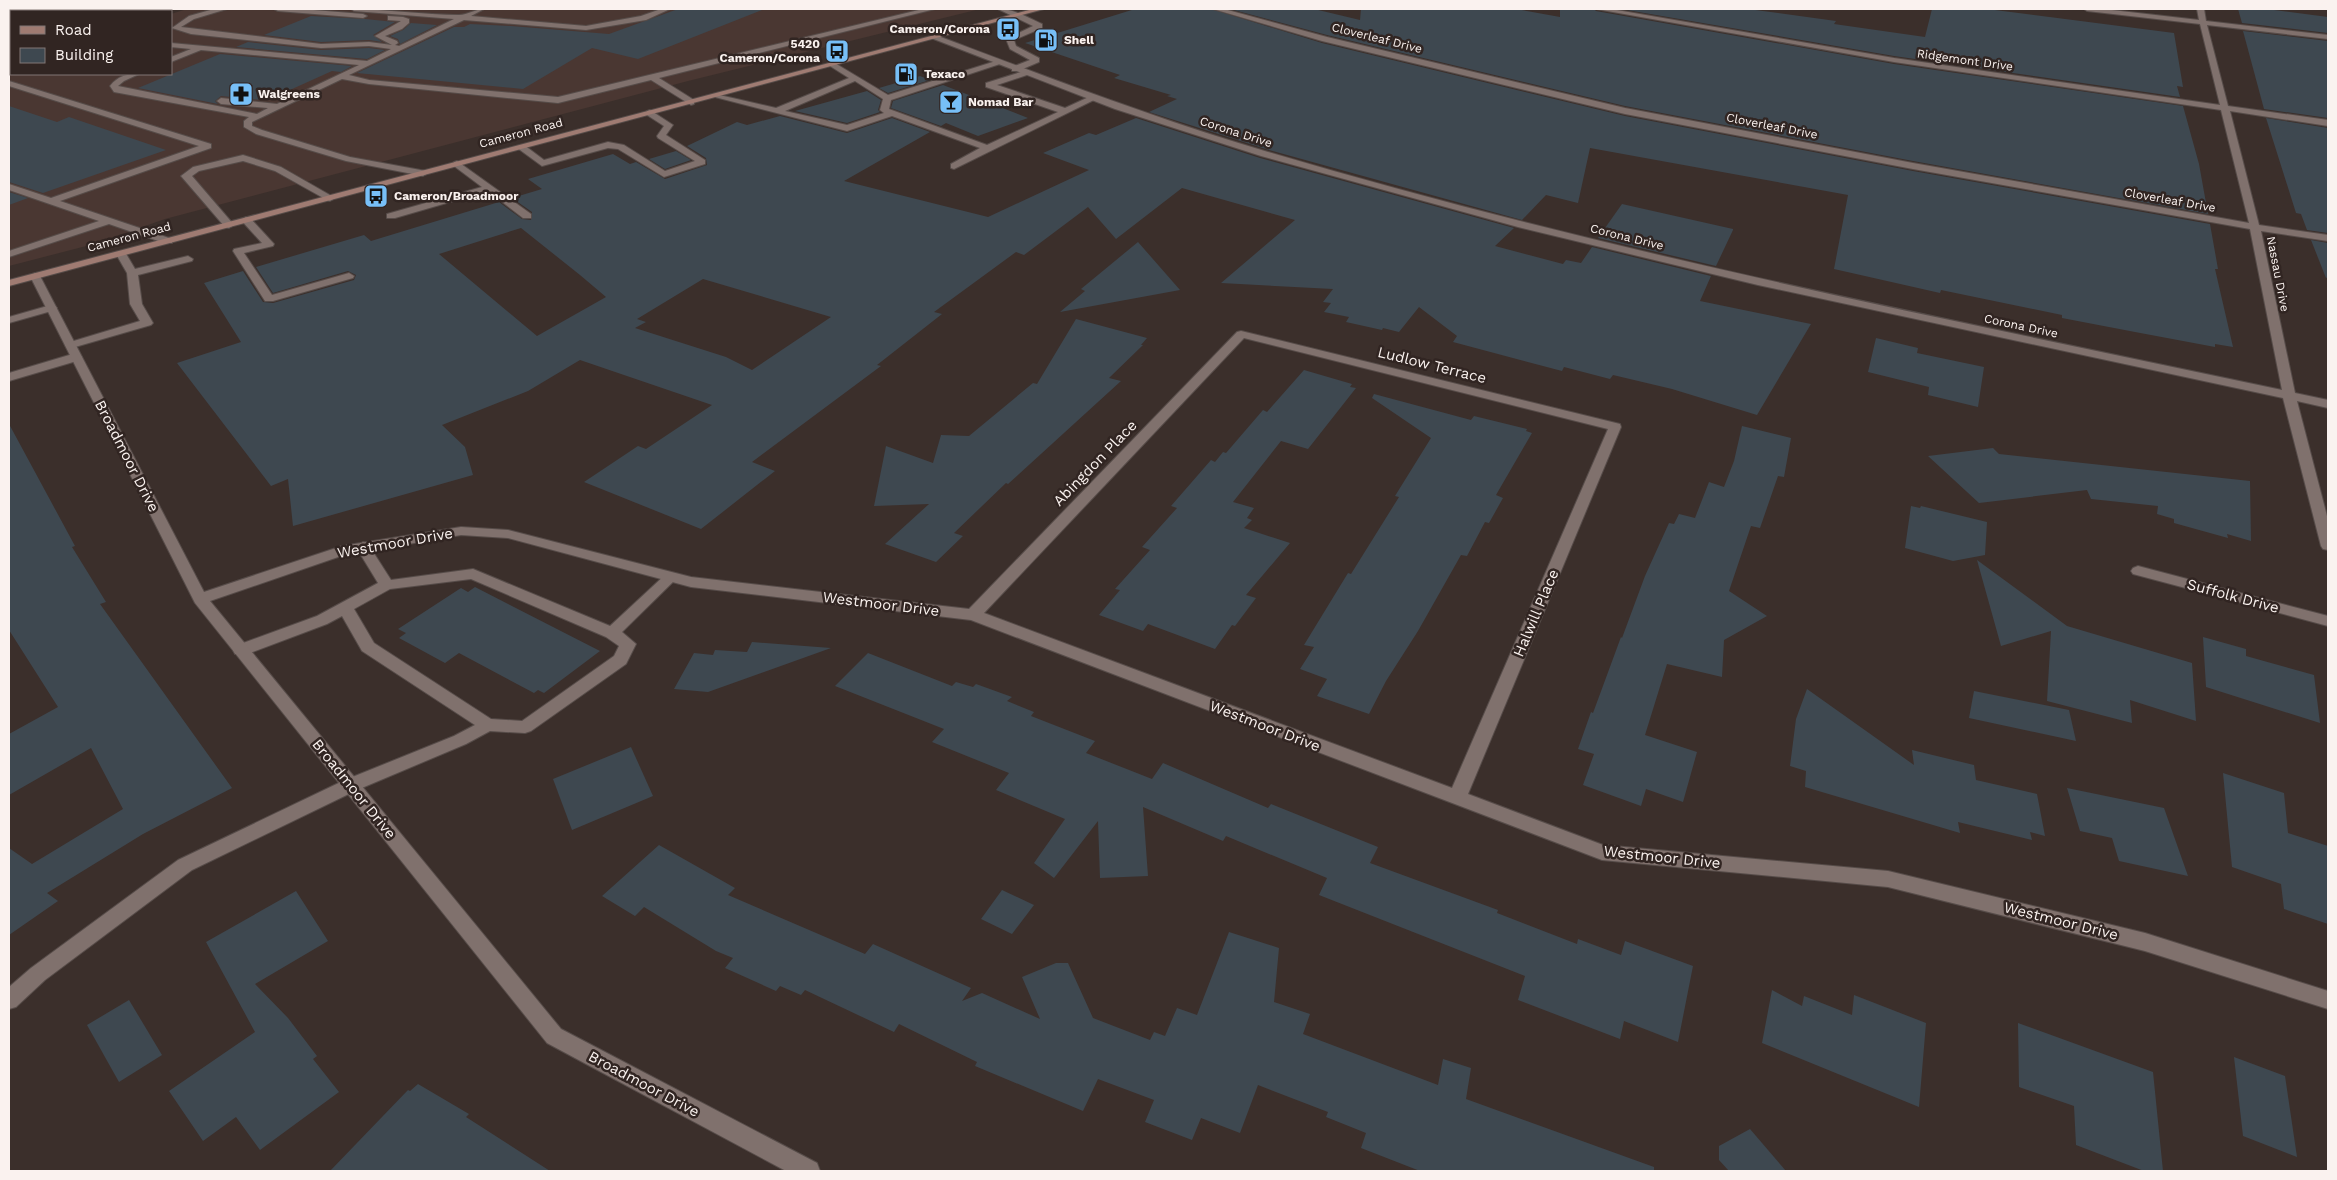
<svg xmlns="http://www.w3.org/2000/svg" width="2337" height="1180" font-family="'Work Sans',sans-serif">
<rect width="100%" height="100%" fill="#3b2f2b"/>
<path fill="#4a3732" d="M187 9H980L688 81 165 219 94 244 9 266V69L11 68V74H171V14Z"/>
<g fill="#3e4850" fill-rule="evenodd">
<path d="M678 9H762V10L638 59 592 48 523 89 357 73 454 27H464L470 24 511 26 609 34Z"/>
<path d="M1135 9H1211L1322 43 1625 116 1913 171 2210 224 2218 269H2215L2233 347 2215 344V347L2135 332 2062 318V315L1941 290 1940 293 1834 269 1848 195 1590 148 1578 203 1546 195 1522 220 1269 150 1149 112 1177 99 1167 96 1171 95 1114 78 1120 75 1025 43Z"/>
<path d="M1230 9H1314L1360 20 1361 9H1516L1560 17V9H1594L1596 11 1894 64 2183 106 2199 164 2208 214 1913 161 1625 106 1327 35Z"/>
<path d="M1621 9H1748L1836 21 1834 24 1925 37 1932 9H1987L2174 33 2183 87 2177 86 2180 97 1894 56Z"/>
<path d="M2238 9H2266L2328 17V33L2242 23Z"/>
<path d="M311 16 365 19 395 22 373 35 382 42 369 40 321 42 264 35Z"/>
<path d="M411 23 437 25 400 44 398 39 390 36 403 30Z"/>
<path d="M2243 31 2328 41V118L2264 109Z"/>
<path d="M248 42 321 50 369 48 385 50 367 59 236 47Z"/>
<path d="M220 54 352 66 341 72 332 71 270 99 261 100 221 96 215 101 218 104 138 88Z"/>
<path d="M920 76 930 80 888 93 879 88Z"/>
<path d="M943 85 1028 118 978 136 946 123 941 126 891 108 893 101Z"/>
<path d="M867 91 881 100 878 110 880 112 847 123 795 111Z"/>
<path d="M9 106 57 122 69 117 166 150 43 193 9 182Z"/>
<path d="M780 116 847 133 892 118 930 132 844 181 988 217 1089 170 1043 153 1089 133 1096 135 1136 118 1260 158 1514 228 1495 246 1563 264 1566 260 1581 263 1592 247 1711 276 1700 301 1811 324 1757 415 1672 389 1613 375 1610 379 1564 367 1562 371 1453 342 1457 336 1419 307 1399 332 1383 328 1382 330 1346 322 1349 317 1324 312 1331 303 1323 302 1333 289 1221 283 1295 220 1182 188 1116 239 1088 207 1024 255 1016 252 934 312 942 314 877 365 881 366 752 462 775 471 701 529 584 482 638 446 646 449 712 405 580 360 528 391 442 425 465 447 473 475 293 526 288 479 271 486 177 363 241 342 204 283 243 271 263 302 273 303 354 280 356 275 348 271 273 293 256 267 364 235 371 241 499 202 522 219 531 220 532 212 512 198 542 189 528 179 613 154 630 164 636 162 665 179 707 165 706 158 687 146 737 122 747 125ZM521 228 580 275 606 297 537 336 439 254ZM703 279 831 317 752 370 726 357 635 328 646 322 637 319Z"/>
<path d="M2266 118 2328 128V233L2307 230 2301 214 2296 213Z"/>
<path d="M676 151 691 160 665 169 649 159Z"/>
<path d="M9 192 28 198 9 205Z"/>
<path d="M1622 204 1733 229V230L1716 266 1598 238Z"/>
<path d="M2311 240 2328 243V277L2326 278Z"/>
<path d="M1138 242 1180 290 1060 312 1085 291 1081 289Z"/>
<path d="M1076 319 1147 338 1141 345H1143L1109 378 1121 381 1008 484 1006 483 954 533 963 536 936 562 885 544 929 504 874 506 886 446 933 463 941 435 969 436 1033 383 1037 384Z"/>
<path d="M1876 338 1918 348 1917 353 1984 367 1978 407 1928 395 1929 387 1868 372Z"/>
<path d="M1304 370 1352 384 1350 387 1356 388 1308 449 1281 441 1233 502 1254 508 1247 518 1252 520 1244 528 1290 543 1246 595 1256 598 1235 626 1232 625 1215 649 1148 624 1143 631 1099 615 1120 590 1115 589 1150 550 1142 547 1177 508 1171 506 1211 460 1215 462 1223 452 1226 453 1263 410 1267 412Z"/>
<path d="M1374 394 1471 420 1474 416 1527 429 1526 431 1532 433 1496 495 1503 498 1489 523 1485 522 1467 556 1461 555 1418 631 1386 681 1369 714 1317 696 1327 679 1300 669 1314 647 1304 645 1348 573 1351 574 1399 497 1395 496 1431 438 1372 398Z"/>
<path d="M9 424 75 546 72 547 106 602 100 604 232 788 143 834 47 893 58 901 9 935V848L32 864 123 809 91 748 9 795V734L58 707 9 630Z"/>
<path d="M1742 426 1791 438 1784 477 1778 476 1760 528 1751 526 1729 591 1767 616 1724 640 1722 677 1667 664 1645 735 1697 752 1683 802 1646 789 1641 806 1583 785 1594 754 1578 749 1591 712 1593 713 1621 637 1622 638 1645 576 1669 523 1674 524 1679 514 1695 518 1709 482 1724 487 1734 461Z"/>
<path d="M1993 448 1999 454 2250 481 2251 541 2227 534 2228 538 2174 523V519L2157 514 2158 506 2091 499 2087 490 1979 503 1928 456Z"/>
<path d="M1911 506 1920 508 1921 506 1987 522 1985 555 1953 561 1905 548Z"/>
<path d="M1977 560 2067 626 2192 663 2196 721 2130 700 2132 723 2047 701 2051 631 2001 646Z"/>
<path d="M475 587 600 651 544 693 538 690 534 693 459 653 445 663 399 638 406 633 398 629 461 588 468 592Z"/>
<path d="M2203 637 2246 649V656L2314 675 2320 723 2206 687Z"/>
<path d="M752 642 831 648 708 692 674 689 694 653 713 655 715 650 747 652Z"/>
<path d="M868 653 952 686 956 682 973 687 976 684 1012 697 1007 701 1034 712 1031 716 1095 741 1086 753 1152 779 1163 763 1268 808 1271 804 1378 847 1370 863 1498 910 1497 913 1577 944 1578 939 1621 955 1625 941 1693 966 1678 1042 1624 1021 1620 1039 1518 1000 1525 976 1319 895 1327 878 1226 836 1223 841 1143 807 1148 876 1100 878 1098 821 1054 878 1034 863 1065 819 996 790 1009 773 932 742 944 729 835 686Z"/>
<path d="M1807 689 1914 765 1912 750 1974 765 1976 780 2037 794 2045 836 2030 832 2032 840 1958 822 1960 833 1805 787 1806 771 1790 766 1796 719Z"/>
<path d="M1974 691 2069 710 2076 741 1969 718Z"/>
<path d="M631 747 653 796 572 830 553 779Z"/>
<path d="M2223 773 2284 793 2288 833 2328 846V924L2284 909 2281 884 2232 867Z"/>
<path d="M2067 788 2164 808 2188 876 2119 861 2112 838 2080 831Z"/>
<path d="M659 845 735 888 728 895 865 954 873 944 971 988 962 1001 982 993 1040 1019 1022 977 1056 963H1068L1093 1018 1150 1040 1154 1032 1165 1036 1177 1008 1197 1015 1229 932 1279 948 1274 1002 1310 1014 1303 1034 1438 1085 1443 1059 1471 1068 1466 1099 1654 1167V1171H1420L1361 1148 1366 1133 1326 1117 1328 1112 1258 1085 1240 1133 1201 1118 1192 1140 1145 1122 1154 1100 1098 1079 1083 1111 975 1066 977 1062 899 1024 894 1032 805 990 801 995 780 986 776 991 725 968 733 958 716 951 644 907 635 916 602 896Z"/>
<path d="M1002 890 1034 905 1012 934 981 919Z"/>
<path d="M296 891 328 941 255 984 288 1018 317 1056 313 1059 339 1092 260 1150 236 1117 203 1141 169 1091 255 1032 206 942Z"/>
<path d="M1772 990 1802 1006 1804 996 1852 1015 1854 995 1926 1023 1919 1107 1762 1043Z"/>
<path d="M129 1000 162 1055 119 1082 87 1025Z"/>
<path d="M2018 1023 2153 1072 2163 1171H2144L2076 1145 2074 1106 2019 1087Z"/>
<path d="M2234 1057 2285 1076 2297 1157 2243 1136Z"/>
<path d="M418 1084 469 1114 466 1117 550 1171H330L408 1090 410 1091Z"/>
<path d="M1750 1129 1786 1171H1729L1719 1160V1146Z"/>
</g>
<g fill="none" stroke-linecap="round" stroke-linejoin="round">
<g stroke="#564c49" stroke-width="2">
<g id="lane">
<path d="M214 9H227L194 19 181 27 321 44 369 42 392 45 375 36 401 21 388 20V16L403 17 409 19V23L402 29 385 36 397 41 398 43 395 45 399 46 454 19 354 11 351 9C387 9 423 15 459 15 468 15 475 9 484 9L471 16 586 26 641 16 661 9H670L646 20 586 30 464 20 349 75 369 80 558 97 923 9H935L659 78 694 100V104L691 105 651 80 558 103 369 84 342 79 252 122V126L262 130 350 157 426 171 428 173 423 176 346 161 256 134 244 127V121L249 117 114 92 110 86C118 76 126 74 139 74L124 81 118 86 257 114 268 108 221 104 217 101 221 98 277 104 359 65 201 50 171 62V57L191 49 171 47V43L367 61 391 49 369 46 321 48 191 34 172 28 189 16Z"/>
<path d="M274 9H301L363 14 367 16 363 18 278 11Z"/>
<path d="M998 9C1014 9 1027 17 1042 24V28L1014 40 1016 46 1039 58V62L1018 71H1012V67L1030 60 1010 49 1006 39 1033 26Z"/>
<path d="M996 61 1003 63 891 100 889 109 987 145 1058 112 986 87V83L1024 71H1027V75L997 85 1065 108 1091 96 1098 98 954 169 951 168V164L980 148 892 116 847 131 711 96 715 94 776 108 849 78 830 66V62H833L888 95ZM855 81 883 99 880 110 884 113 847 125 785 111Z"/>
<path d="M9 81 211 144V148L60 201 172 239V243H164L109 224 9 257V251L99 221 9 190V184L51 198 199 146 9 86Z"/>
<path d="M650 110 673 125 666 135 705 160V164L664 177 618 149 608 148 542 166 516 147 524 145 544 160 608 142 624 145 665 171 695 161 658 138 657 136 664 126 647 115V111Z"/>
<path d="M243 155 281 167 335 198 330 201 327 200 275 171 243 161 199 171 192 176 234 225 229 228 225 227 181 176 193 167Z"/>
<path d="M457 161 531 214V218H523L488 191 395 218H387V214L482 187 454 166V162Z"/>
<path d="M246 217 250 218 274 244 273 246 244 253 272 295 349 273 354 276 353 278 273 301H265L233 251 234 249 262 243 241 220Z"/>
<path d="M121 251 125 252 135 269 188 256 193 259 192 261 138 275 142 304 153 323 151 325 75 347H67L65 345 67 343 140 321 130 304 127 273 116 254Z"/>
<path d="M51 305 55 306 57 308 55 310 9 323V317Z"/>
<path d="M76 353 82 357 80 360 9 381V373Z"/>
<path d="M363 542 368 544 391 580 473 569 610 626 665 575H675L677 578 622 632 636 644 626 664 531 731 525 733 490 731 466 744 357 790 192 870 45 980 16 1007 9 1009V987L31 968 178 860 345 780 454 736 475 725 362 651 342 616 327 624 247 654H235L233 650 235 646 317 616 378 583 356 547ZM471 579 606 637 619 646 614 656 522 721 491 719 374 643 354 609 390 589Z"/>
</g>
</g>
<g stroke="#564c49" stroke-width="2">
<g id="street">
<path d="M1213 9H1224L1327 37 1625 108 1913 163 2249 223 2221 110 1894 62 1596 9H1611L1894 58 2220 105 2200 24 2087 11 2084 9H2103L2199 20 2197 9H2204L2206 21 2328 35V39L2207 25 2228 106 2328 120V126L2230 111 2259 225 2328 235V241L2261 231 2295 393 2328 400V408L2297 401 2328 520V550L2323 549 2321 546 2283 398 1758 285 1518 227 1261 156 1115 109 931 38 938 36C1047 77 1156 119 1268 152 1601 251 1942 318 2282 390L2250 229 1913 169 1625 114 1322 41Z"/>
<path d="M35 273 40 276 204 592 342 546 461 527 508 530 691 577 969 609 1237 332 1241 331 1620 424 1621 427 1468 794 1603 845 1888 871 2145 933 2328 991V1009L2145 951 1888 887 1602 860 971 620 691 587 508 538 461 535 344 555 210 601 561 1029 817 1163 820 1171H786L547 1043 195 603 30 276ZM1244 338 1608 429 1452 788 984 613Z"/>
<path d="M2138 566 2328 616V626L2133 574 2131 571 2133 568Z"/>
</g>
</g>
<g stroke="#564c49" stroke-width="2">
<g id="secondary">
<path d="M153 9H168L164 11H153Z"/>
<path d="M1033 9H1044L9 286V280Z"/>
<rect x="9" y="57" width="2" height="5"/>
</g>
</g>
<g stroke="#564c49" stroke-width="2">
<g id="highway">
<path d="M35 9H46L42 11H31Z"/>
<path d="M96 9H108L104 11H92Z"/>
<rect x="9" y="17" width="2" height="4"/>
<rect x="9" y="36" width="2" height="5"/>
</g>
</g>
<use href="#lane" fill="#80716d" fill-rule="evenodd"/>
<use href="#street" fill="#80716d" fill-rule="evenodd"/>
<use href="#secondary" fill="#9f7b72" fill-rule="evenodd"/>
<use href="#highway" fill="#e7937c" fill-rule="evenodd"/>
</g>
<defs>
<g id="bus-square" transform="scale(1.25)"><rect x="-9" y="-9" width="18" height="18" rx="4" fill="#77bff7" stroke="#312522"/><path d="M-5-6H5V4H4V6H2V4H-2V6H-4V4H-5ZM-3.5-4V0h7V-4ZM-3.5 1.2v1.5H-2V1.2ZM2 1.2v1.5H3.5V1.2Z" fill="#111"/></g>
<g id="fuel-square" transform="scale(1.25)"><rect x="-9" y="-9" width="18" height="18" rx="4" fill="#77bff7" stroke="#312522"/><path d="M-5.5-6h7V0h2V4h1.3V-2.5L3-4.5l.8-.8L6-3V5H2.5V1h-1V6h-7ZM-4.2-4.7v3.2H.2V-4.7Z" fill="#111"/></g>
<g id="pharmacy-square" transform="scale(1.25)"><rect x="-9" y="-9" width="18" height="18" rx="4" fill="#77bff7" stroke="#312522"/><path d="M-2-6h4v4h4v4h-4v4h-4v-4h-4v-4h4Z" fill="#111"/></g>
<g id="bar-square" transform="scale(1.25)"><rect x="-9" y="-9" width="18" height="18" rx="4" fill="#77bff7" stroke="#312522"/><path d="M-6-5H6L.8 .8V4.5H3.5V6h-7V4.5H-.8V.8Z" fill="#111"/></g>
</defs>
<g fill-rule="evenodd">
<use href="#bus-square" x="1008" y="29"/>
<use href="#fuel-square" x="1046" y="40"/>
<use href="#bus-square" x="837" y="51"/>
<use href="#fuel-square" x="906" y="74"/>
<use href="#pharmacy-square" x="241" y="94"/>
<use href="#bar-square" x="951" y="102"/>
<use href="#bus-square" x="376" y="196"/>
</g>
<g text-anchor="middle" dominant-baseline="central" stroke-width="5" stroke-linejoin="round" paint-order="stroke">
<g font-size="12" font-weight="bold" fill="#faf2ef" stroke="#312522" text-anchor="start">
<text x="990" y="29" text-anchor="end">Cameron/Corona</text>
<text x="1064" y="40">Shell</text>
<text x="820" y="44" text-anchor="end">5420<tspan x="820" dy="14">Cameron/Corona</tspan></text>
<text x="924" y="74">Texaco</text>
<text x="258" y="94">Walgreens</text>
<text x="968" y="102">Nomad Bar</text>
<text x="394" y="196">Cameron/Broadmoor</text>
</g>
<g font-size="12" fill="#faf2ef" stroke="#312522">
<text transform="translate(1377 38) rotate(14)">Cloverleaf Drive</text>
<text transform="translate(1965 60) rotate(8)">Ridgemont Drive</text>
<text transform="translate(1772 126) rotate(11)">Cloverleaf Drive</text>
<text transform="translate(1236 132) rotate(18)">Corona Drive</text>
<text transform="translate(521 133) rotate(-15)">Cameron Road</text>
<text transform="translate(2170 200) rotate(10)">Cloverleaf Drive</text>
<text transform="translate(129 237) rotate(-15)">Cameron Road</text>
<text transform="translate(1627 237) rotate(14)">Corona Drive</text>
<text transform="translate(2278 274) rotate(79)">Nassau Drive</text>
<text transform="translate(2021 326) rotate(12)">Corona Drive</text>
</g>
<g font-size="15" fill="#faf2ef" stroke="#312522">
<text transform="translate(1432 365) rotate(14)">Ludlow Terrace</text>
<text transform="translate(127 456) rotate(63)">Broadmoor Drive</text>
<text transform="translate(1095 463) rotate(-46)">Abingdon Place</text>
<text transform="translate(395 543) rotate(-10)">Westmoor Drive</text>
<text transform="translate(2233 596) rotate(15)">Suffolk Drive</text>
<text transform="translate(881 604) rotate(7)">Westmoor Drive</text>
<text transform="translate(1536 613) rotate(-67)">Halwill Place</text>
<text transform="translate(1265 726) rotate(21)">Westmoor Drive</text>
<text transform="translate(354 789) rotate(51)">Broadmoor Drive</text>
<text transform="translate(1662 857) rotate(6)">Westmoor Drive</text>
<text transform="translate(2061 921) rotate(14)">Westmoor Drive</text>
<text transform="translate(644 1084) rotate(28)">Broadmoor Drive</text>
</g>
</g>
<rect width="2337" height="1180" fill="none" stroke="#faf2ef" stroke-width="20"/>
<rect x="10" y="10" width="162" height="65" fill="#312522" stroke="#817774"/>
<rect x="20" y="26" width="25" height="8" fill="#9f7b72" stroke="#817774"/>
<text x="55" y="35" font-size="15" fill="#faf2ef">Road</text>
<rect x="20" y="48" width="25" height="15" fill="#3e4850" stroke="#817774"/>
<text x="55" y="60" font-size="15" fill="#faf2ef">Building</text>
</svg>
